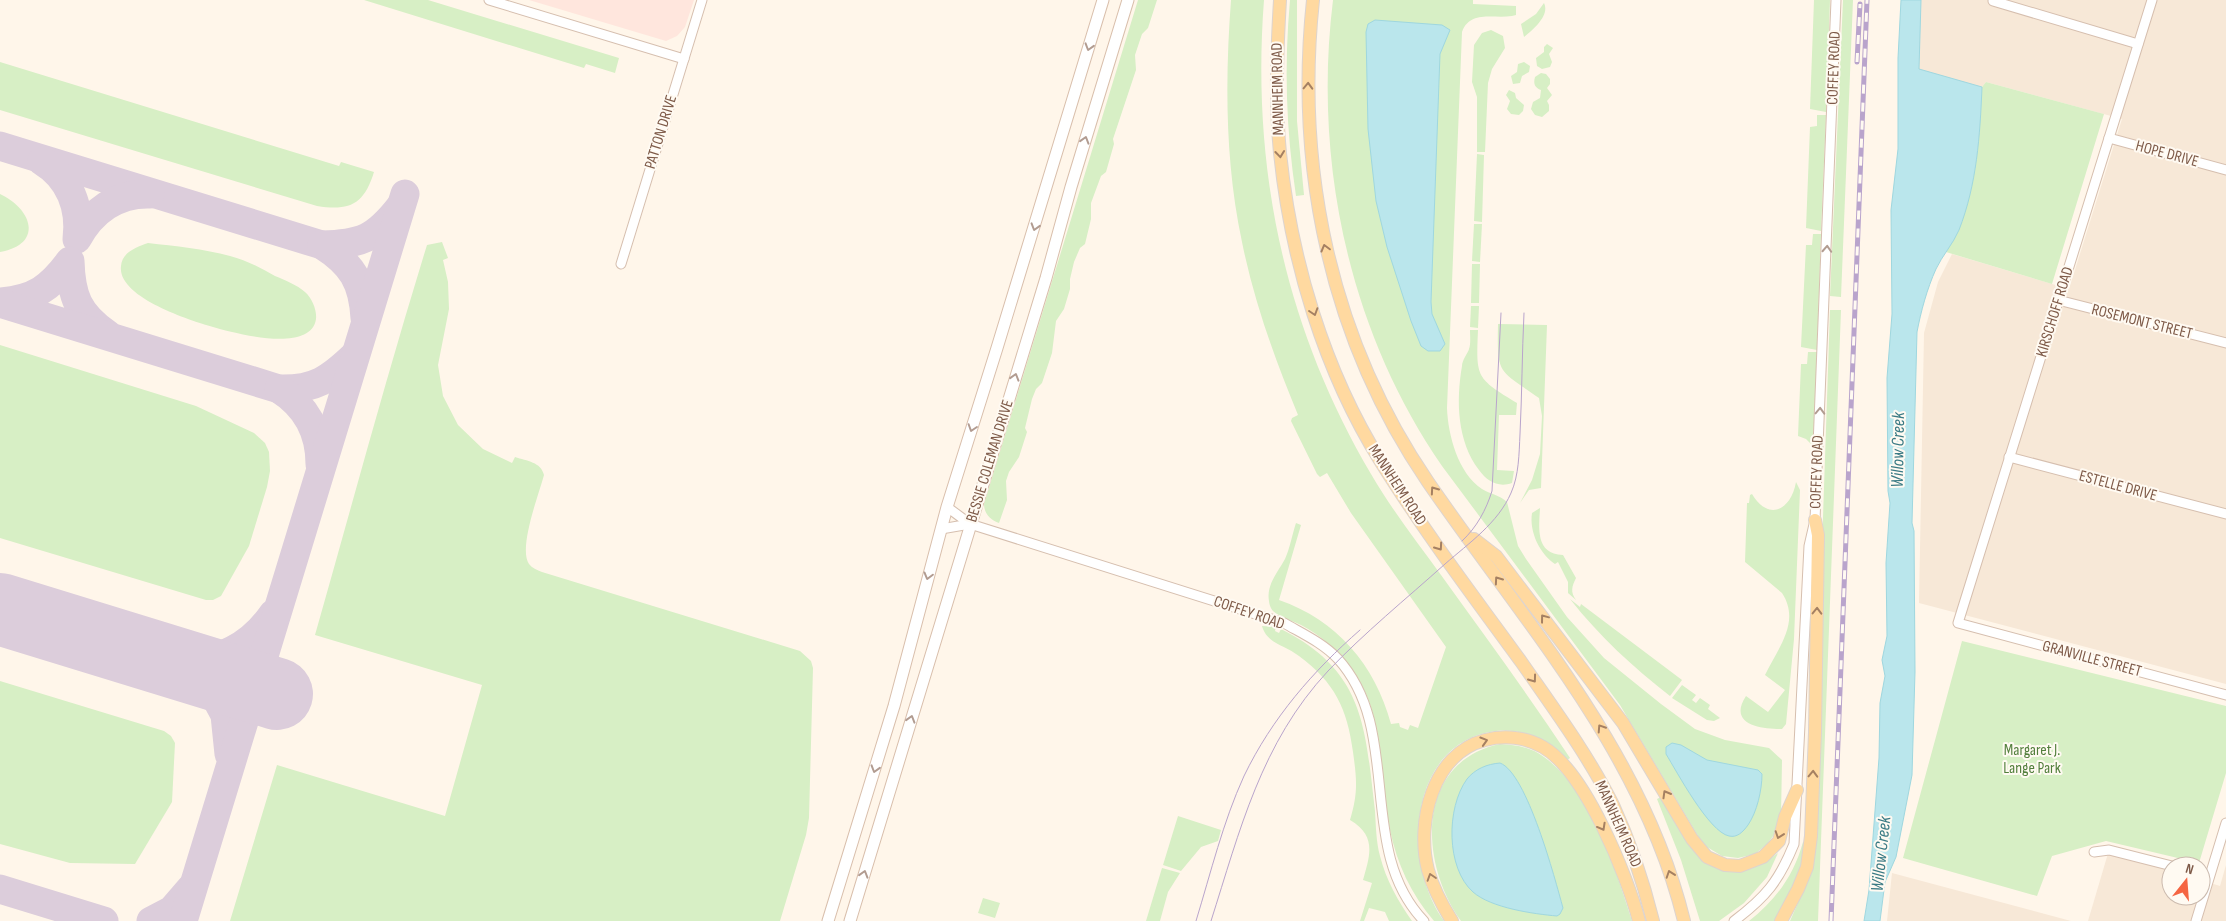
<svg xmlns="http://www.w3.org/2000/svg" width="2226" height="921" font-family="'Sofia Sans Condensed',sans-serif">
<rect width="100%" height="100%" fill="#fff6ea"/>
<g fill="#f7e8d7">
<path d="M1917 0H2226V684L1919 603 1924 333 1938 282 1952 254 2069 289 2122 119 1986 82 1982 87 1915 73Z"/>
<path d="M2109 850 2171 870V896H2201V880L2220 886 2226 865V921H2088Z"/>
<path d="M1892 873 2071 921H1887Z"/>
</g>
<path fill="#ffe6dd" d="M529 0H694L685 27 677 36 666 41Z"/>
<g fill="#d7efc5">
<path d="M364 0H428L619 58 615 73 586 64 584 68Z"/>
<path d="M1138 0H1157L1148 28 1142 34 1135 55 1136 70 1113 139 1114 144 1106 172 1101 176 1091 203V219L1085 244 1080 248 1074 262 1070 279V289L1064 309 1056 321 1052 353 1042 383 1036 389 1032 399 1025 428 1027 432 1019 457 1009 472 1006 481 1007 500 999 523C991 520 984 514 984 504Z"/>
<path d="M1231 0H1264C1251 169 1285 328 1371 474 1392 510 1417 542 1441 575 1485 636 1529 696 1570 758L1567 760C1547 741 1525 728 1496 731 1408 742 1401 862 1444 921H1434C1411 894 1397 864 1390 830 1378 775 1387 718 1352 669 1339 651 1320 635 1301 625 1293 621 1280 617 1273 611 1271 609 1269 604 1269 601 1266 585 1278 572 1285 559 1290 548 1292 535 1296 523L1301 525 1279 600C1337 620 1375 665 1391 724L1399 723 1400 727 1408 730 1410 725 1418 728 1446 647 1351 513 1327 473 1320 477 1317 474 1291 421 1292 418 1298 415C1275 359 1254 302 1242 242 1225 163 1225 80 1231 0Z"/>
<path d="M1290 0H1297V121L1304 195 1296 196C1286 130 1284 66 1290 0Z"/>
<path d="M1333 0H1473V4L1516 6V15L1512 16C1493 19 1470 10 1462 32L1447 408C1448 435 1458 473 1482 489 1490 494 1500 495 1507 502L1518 546 1526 559 1567 617 1604 658 1661 704 1695 729 1725 740 1769 748 1782 760 1781 817 1777 831 1767 844 1755 854 1738 858 1722 856 1707 847 1701 841 1620 705 1442 466C1349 331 1313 162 1333 0Z"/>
<path d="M1814 0H1830L1826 112 1810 109Z"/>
<path d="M1843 0H1853L1841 297 1830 296Z"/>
<path d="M1544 3C1550 15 1534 29 1524 37L1521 24 1536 14Z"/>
<path d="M1491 30 1503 36 1505 48 1492 69 1488 83 1485 152H1477V97L1472 82 1474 45 1482 33Z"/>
<path d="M1547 44 1553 48 1549 54 1552 62 1550 67 1542 69 1537 66 1536 58 1544 52V47Z"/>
<path d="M0 62 339 166 341 162 374 172C364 205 349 211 317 206L0 110Z"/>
<path d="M1524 62 1530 66 1529 72 1522 76 1520 83 1513 84 1511 76 1517 72 1518 64Z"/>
<path d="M1541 73 1546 74 1550 79V84L1547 88 1552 95 1547 101 1549 105V111L1542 117 1535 115 1531 109 1533 102 1540 98 1541 90C1535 88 1533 84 1535 77Z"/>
<path d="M1986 82 2104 114 2052 284 1946 252C1976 202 1979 144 1982 87Z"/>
<path d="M1509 90 1515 93 1516 98 1524 105 1523 111 1519 115 1511 114 1507 109 1510 101 1506 95Z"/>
<path d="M1817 115H1826L1821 231 1806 228 1810 127 1817 126Z"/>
<path d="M1477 154 1484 155 1482 222 1474 221Z"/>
<path d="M0 194C32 209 44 244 0 252Z"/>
<path d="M1474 224H1482L1480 262 1472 261Z"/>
<path d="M1813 234H1821L1817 350 1801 347 1806 245H1812Z"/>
<path d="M442 242 448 258 443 260 448 282 449 309 438 365 443 396 458 425 483 449 512 463 515 457C527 461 541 462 544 475 539 494 518 548 529 564 532 568 537 570 542 572L800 651 811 661 813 668 809 818 806 835 780 921H230L277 765 445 816 482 685 315 635C352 505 387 374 427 245Z"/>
<path d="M148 243C175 246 204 249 230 256 246 260 261 268 275 276 285 280 297 285 305 292 312 298 317 310 316 319 311 354 234 333 213 327 189 320 117 297 121 266 122 252 137 247 148 243Z"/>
<path d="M1472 264H1480L1479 303H1471Z"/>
<path d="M1471 306H1479L1478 328 1470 327Z"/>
<path d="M1830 310H1841L1818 921H1790L1811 873Z"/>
<path d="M1498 324 1547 325 1541 488 1529 490 1520 503 1532 480 1540 454 1542 416 1539 398C1498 369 1497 376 1498 324Z"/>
<path d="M1470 330H1478C1476 378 1476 378 1517 403L1516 415H1499L1497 470 1514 471 1512 483C1498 488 1487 481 1479 470 1457 441 1456 401 1462 366 1462 360 1468 353 1469 349 1471 344 1470 336 1470 330Z"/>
<path d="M0 345 196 406 254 433 265 443 269 452 270 471 267 487 249 546 221 596 213 600H206L0 538Z"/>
<path d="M1808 352H1817L1813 446 1806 439 1798 436 1801 364H1807Z"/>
<path d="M1796 482 1800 490 1794 639 1786 724 1782 729C1762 729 1727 725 1746 696L1768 712 1785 690 1765 675C1778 648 1801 622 1782 593L1745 562 1747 503H1749L1750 495 1752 494C1769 522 1791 510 1796 482Z"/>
<path d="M1540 508C1539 528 1535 554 1563 555L1576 578C1572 586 1570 592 1576 600L1568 593V582L1558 562 1555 564C1540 554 1529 532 1532 513Z"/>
<path d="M1570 599 1580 607 1581 604 1682 680 1670 696C1633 667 1600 637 1570 599Z"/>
<path d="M1262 626 1276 627 1275 631 1279 633 1281 629C1365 671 1365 727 1375 811 1376 826 1376 841 1380 856 1386 880 1398 901 1412 921H1389L1385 912 1369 908 1364 921H1360L1372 883 1363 880C1370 855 1377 836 1350 820 1358 793 1357 781 1353 752 1347 708 1335 683 1299 656 1285 645 1267 644 1262 626Z"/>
<path d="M1962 641 2226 706V773L2199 863 2106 841 2052 856 2037 896 1903 858Z"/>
<path d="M0 681 164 731 171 736 175 743 172 802 135 864 70 863 0 844Z"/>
<path d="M1682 685 1696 695 1692 700 1696 703 1700 698 1710 705 1708 709 1720 718 1714 721 1707 720 1672 698Z"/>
<path d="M1500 744C1516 745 1531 747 1544 757 1590 790 1616 869 1632 921H1461C1419 863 1415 762 1500 744Z"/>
<path d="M1661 797C1688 846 1714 902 1778 853L1767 877 1744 903 1719 921H1700L1681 860 1657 799Z"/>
<path d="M1178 816 1221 830 1218 841 1201 847 1181 871 1163 865Z"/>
<path d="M1803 842 1807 843 1801 868 1776 921H1749C1776 900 1794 875 1803 842Z"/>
<path d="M1162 868 1180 873 1168 892 1160 921H1146Z"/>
<path d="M983 898 1000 903 995 918 978 913Z"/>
</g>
<g fill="#bae6ec" stroke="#9fd7df">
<path d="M1901 0H1921L1919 69 1982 87C1980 135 1977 184 1959 230 1953 244 1942 256 1936 269 1927 289 1921 311 1917 332L1912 523 1914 531 1915 672 1912 775 1896 857 1885 882 1880 921H1864L1869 890 1879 758 1880 703 1885 676 1882 660 1887 636 1886 563 1890 503 1888 491 1887 378 1892 314 1891 210 1898 149V58Z"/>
<path d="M1375 20 1442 25 1450 30 1440 54 1431 302 1432 314 1445 344 1440 351H1428L1421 346 1411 321 1387 247 1376 201 1368 129 1366 32 1368 24Z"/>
<path d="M1672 743 1681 745 1707 760 1758 770 1762 774C1762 790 1757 812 1748 825 1743 832 1737 838 1729 836 1709 832 1677 772 1666 754V747Z"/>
<path d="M1500 763C1527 773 1555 879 1563 908L1560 914 1557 916C1534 914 1491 908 1473 892 1446 868 1446 808 1467 779 1475 769 1487 764 1500 763Z"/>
</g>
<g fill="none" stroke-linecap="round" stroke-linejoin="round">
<g stroke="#dccddb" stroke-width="29">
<path d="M0 146 322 245"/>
<path d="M42 161C70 178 81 208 77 239 92 211 117 193 150 194"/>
<path d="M0 302C35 299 50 288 70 261 71 296 78 314 107 334"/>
<path d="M0 303 279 389C315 390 330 379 355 355"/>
<path d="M365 318C363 282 352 264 322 245 361 244 375 239 400 207"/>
<path d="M279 389C306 406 320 432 320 464"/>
<path d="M229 754 225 715 210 687 179 664C221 658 248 650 273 614"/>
<path d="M0 889 104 921"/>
<path d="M151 921 172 910 191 888"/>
<path d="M183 921 405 194"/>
</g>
<path stroke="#dccddb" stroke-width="72" d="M0 609 277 694"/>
<g stroke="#d6bfaf" stroke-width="11">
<g id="street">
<path d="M489 0 684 59"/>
<path d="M2152 0 1958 623 2226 695"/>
<path d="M1993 1 2138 44"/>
<path d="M2109 138 2226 170"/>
<path d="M621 264 702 0"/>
<path d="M2058 300 2226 343"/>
<path d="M2009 457 2226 514"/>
<path d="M947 507 970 524 1284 623C1303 634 1323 643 1338 659 1404 732 1355 849 1424 921"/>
<path d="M941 529 970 524"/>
<path d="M2094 852 2109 850 2172 866"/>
<path d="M1734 921C1766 897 1779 881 1794 844L1809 546 1815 520 1836 0"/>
<path d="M2196 921 2226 823"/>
</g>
</g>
<g stroke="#d9bfac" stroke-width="13">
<g id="secondary">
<path d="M828 921 894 706 947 507 997 348 1103 0"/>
<path d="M850 921 1046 278 1071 187 1128 0"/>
</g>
</g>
<g stroke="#ddd4cf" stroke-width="14">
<g id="primary">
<path d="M1280 0C1277 51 1275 102 1280 153 1291 260 1324 371 1381 462 1424 531 1474 597 1522 663 1554 709 1588 755 1613 805 1630 842 1643 881 1653 921"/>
<path d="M1313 0C1295 170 1331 340 1428 482 1524 622 1643 752 1684 921"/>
<path d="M1474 539 1496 556 1623 723 1692 839 1707 857 1725 865 1740 866 1763 857 1779 841 1785 817 1797 790"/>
<path d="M1452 921C1442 905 1433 888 1428 870 1416 823 1432 754 1485 740 1504 735 1526 737 1543 747 1585 771 1627 875 1639 921"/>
<path d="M1781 921 1798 889 1807 867 1811 836 1815 732 1818 535 1815 520"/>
</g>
</g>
<use href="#street" stroke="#fff" stroke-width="9"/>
<use href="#secondary" stroke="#fff" stroke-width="11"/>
<use href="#primary" stroke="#ffd9a0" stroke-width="12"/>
<g stroke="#b9a4cc" stroke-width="1">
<path d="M1462 541C1477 527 1486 510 1492 491L1501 313"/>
<path d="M1196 921C1211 872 1223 822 1244 776 1272 718 1313 671 1360 630"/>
<path d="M1211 921C1240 830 1261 743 1328 671 1364 633 1406 599 1445 564 1469 543 1498 523 1511 493 1519 475 1519 454 1520 434 1522 394 1522 354 1524 313"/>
</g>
<g stroke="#b9a4cc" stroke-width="5">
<g id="rail">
<path d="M1857 62 1860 4"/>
<path d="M1831 921 1867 0"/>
</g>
</g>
<use href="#rail" stroke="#fffaf2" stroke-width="3" stroke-dasharray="9" stroke-linecap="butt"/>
</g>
<defs><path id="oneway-chevron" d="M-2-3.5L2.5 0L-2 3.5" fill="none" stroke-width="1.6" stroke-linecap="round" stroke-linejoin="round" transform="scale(1.25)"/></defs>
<g stroke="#b29c91">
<use href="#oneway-chevron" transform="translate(1089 47) rotate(107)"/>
<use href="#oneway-chevron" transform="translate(1085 140) rotate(-73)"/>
<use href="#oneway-chevron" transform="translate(1035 227) rotate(107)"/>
<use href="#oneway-chevron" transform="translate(1827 249) rotate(-87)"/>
<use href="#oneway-chevron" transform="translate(1015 377) rotate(-73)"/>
<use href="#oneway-chevron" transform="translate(1820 411) rotate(-88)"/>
<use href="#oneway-chevron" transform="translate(972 428) rotate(108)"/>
<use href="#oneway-chevron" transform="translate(928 576) rotate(105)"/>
<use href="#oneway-chevron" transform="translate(911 719) rotate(-73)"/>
<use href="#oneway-chevron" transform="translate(875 769) rotate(107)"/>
<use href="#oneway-chevron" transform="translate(864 874) rotate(-73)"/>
</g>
<g stroke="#a58062">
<use href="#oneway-chevron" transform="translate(1308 86) rotate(-88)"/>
<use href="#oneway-chevron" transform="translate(1280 154) rotate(84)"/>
<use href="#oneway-chevron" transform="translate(1325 248) rotate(-105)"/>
<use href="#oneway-chevron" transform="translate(1314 312) rotate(72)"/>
<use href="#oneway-chevron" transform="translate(1434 490) rotate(-125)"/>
<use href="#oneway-chevron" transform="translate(1439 547) rotate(55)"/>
<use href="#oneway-chevron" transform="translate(1498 580) rotate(-125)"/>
<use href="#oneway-chevron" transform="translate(1817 611) rotate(-89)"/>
<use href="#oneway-chevron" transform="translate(1544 618) rotate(-127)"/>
<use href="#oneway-chevron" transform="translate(1533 679) rotate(54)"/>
<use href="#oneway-chevron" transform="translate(1601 728) rotate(-123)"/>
<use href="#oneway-chevron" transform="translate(1484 741) rotate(-17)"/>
<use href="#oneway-chevron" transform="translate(1813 774) rotate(-88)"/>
<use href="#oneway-chevron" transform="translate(1666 794) rotate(-120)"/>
<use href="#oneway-chevron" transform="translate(1602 827) rotate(61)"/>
<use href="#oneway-chevron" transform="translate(1779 835) rotate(109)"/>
<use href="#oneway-chevron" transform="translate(1670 874) rotate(-109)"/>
<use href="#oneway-chevron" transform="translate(1431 877) rotate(-108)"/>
</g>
<g text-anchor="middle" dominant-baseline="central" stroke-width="4" stroke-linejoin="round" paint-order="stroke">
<g font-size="16" fill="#7e5a48" stroke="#fffaf2">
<text transform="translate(1834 68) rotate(-88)">COFFEY ROAD</text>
<text transform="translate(1278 89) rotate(-91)">MANNHEIM ROAD</text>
<text transform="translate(661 132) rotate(-73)">PATTON DRIVE</text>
<text transform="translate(2167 154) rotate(15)">HOPE DRIVE</text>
<text transform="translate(2055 312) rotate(-73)">KIRSCHOFF ROAD</text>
<text transform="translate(2142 322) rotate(14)">ROSEMONT STREET</text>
<text transform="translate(990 461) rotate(-73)">BESSIE COLEMAN DRIVE</text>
<text transform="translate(1817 472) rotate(-88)">COFFEY ROAD</text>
<text transform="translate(1397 485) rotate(57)">MANNHEIM ROAD</text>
<text transform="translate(2118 486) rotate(15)">ESTELLE DRIVE</text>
<text transform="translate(1249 613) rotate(19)">COFFEY ROAD</text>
<text transform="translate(2092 659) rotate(15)">GRANVILLE STREET</text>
<text transform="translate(1618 824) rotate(66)">MANNHEIM ROAD</text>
</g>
<g font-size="16" fill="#527f3c" stroke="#fffaf2">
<text x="2032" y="750">Margaret J.<tspan x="2032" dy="18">Lange Park</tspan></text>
</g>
<g font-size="18" font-style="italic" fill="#3a7a84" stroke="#fffaf2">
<text transform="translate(1898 450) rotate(-89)">Willow Creek</text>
<text transform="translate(1881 854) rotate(-84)">Willow Creek</text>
</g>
</g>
<g transform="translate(2186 881) rotate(17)"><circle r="24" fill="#fffaf2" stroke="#cbbaae"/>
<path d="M0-4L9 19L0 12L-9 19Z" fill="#f56542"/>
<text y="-8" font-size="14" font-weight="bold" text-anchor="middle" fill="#7e5a48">N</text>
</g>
</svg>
